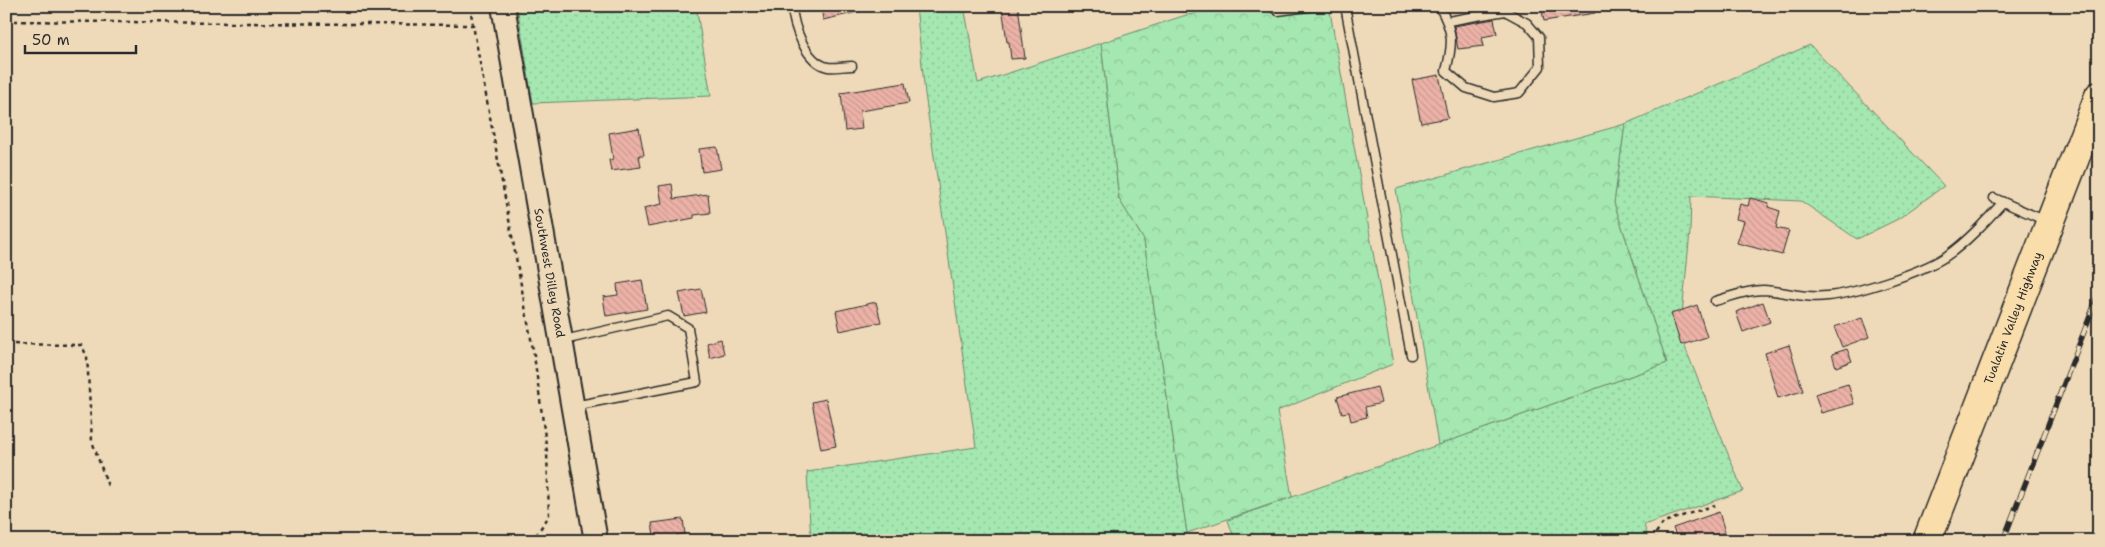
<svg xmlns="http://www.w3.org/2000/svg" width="2105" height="547" font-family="'Shantell Sans',sans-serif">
<defs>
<pattern id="grass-dots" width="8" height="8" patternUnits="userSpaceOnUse" patternTransform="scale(1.25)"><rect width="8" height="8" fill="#a5e7b0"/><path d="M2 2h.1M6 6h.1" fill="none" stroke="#8ec698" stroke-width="1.8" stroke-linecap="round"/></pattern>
<pattern id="forest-crowns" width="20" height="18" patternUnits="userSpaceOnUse" patternTransform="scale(1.25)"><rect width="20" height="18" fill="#a5e7b0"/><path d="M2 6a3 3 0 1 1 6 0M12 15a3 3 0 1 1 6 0" fill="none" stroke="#8ec698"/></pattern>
<pattern id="building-back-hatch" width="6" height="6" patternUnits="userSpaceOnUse" patternTransform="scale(1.25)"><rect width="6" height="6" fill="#ecb2a7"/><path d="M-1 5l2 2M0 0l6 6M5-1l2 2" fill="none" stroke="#cb9990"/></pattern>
</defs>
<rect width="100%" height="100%" fill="#eedab8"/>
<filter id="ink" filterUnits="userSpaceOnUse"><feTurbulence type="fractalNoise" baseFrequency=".02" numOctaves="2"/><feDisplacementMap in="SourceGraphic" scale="10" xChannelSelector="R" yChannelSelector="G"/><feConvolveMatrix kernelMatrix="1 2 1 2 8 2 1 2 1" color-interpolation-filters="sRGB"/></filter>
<g filter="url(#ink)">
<g fill="url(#grass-dots)" stroke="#68896e">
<path d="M517 6H696L711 96 533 103Z"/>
<path d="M916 6H964L978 83 1101 43 1119 199 1144 240 1187 533 1163 541H811L807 472 976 447 925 94Z"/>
<path d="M1810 45 1944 186 1898 219 1857 239 1801 201 1691 196 1690 232 1680 335 1743 491 1644 525 1649 541H1235L1228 520 1667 363 1614 203 1625 124Z"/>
</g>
<g fill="url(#forest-crowns)" stroke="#68896e">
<path d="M1227 6H1329L1393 364 1277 411 1292 497 1187 533 1144 240 1119 199 1101 43 1183 16Z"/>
<path d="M1625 124 1614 203 1667 363 1438 445 1396 189Z"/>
</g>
<g fill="url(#building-back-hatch)" stroke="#2b2b2b">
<path d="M821 6H862V11L823 20Z"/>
<path d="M1002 6H1018L1025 58 1011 59 1009 42H1007Z"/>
<path d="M1541 6H1594L1595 13 1544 21Z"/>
<path d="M1494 19 1497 34 1482 37 1484 46 1458 49 1454 26Z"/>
<path d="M1439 75 1448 118 1421 123 1412 80Z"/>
<path d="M905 83 909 103 860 111 862 129 845 131 841 93Z"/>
<path d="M639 128 644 155H639L641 167 611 171 609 160 613 159 609 133Z"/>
<path d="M717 147 721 169 702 172 699 149Z"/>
<path d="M672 184 674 199 708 194 710 213 694 215V218L648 227 644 208 662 204 659 186Z"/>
<path d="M1750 198 1769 203 1768 207 1780 211 1776 228 1789 231 1782 255 1737 243 1744 221 1736 219 1740 204 1748 206Z"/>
<path d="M642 280 647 309 606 316 603 297 618 295 617 284Z"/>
<path d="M701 289 706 312 684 316 679 293Z"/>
<path d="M876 302 881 322 840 331 836 311Z"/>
<path d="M1763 302 1770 322 1743 332 1736 312Z"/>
<path d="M1697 305 1707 337 1681 345 1671 314Z"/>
<path d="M1862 318 1869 337 1842 347 1834 327Z"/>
<path d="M721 339 724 354 710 358 707 343Z"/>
<path d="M1789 345 1803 391 1778 398 1765 353Z"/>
<path d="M1847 349 1852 361 1836 367 1832 354Z"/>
<path d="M1848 384 1854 404 1821 413 1815 394Z"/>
<path d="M1377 387 1381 403 1365 407 1367 417 1351 421 1349 412 1342 413 1337 397Z"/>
<path d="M826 399 836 446 821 449 812 402Z"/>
<path d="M1719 512 1725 532 1700 541H1678L1673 528Z"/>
<path d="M683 519 685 534 677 535 678 541H655L652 523Z"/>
</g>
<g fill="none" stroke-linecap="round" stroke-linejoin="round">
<g stroke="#2b2b2b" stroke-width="11">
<g id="lane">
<path d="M792 6C793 26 806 63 828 67 835 68 844 66 852 66"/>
<path d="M1271 6 1278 11 1315 6"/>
<path d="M1345 6 1411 355"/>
<path d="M1439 6C1454 32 1453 44 1446 71L1466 88 1494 97 1519 93 1540 67 1539 37 1527 23 1505 11 1448 21"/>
<path d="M1994 198 2046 221"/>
<path d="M1715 301C1730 297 1746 290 1763 290 1784 291 1805 299 1827 296 1855 294 1922 272 1945 257 1967 242 1986 221 2003 202"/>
<path d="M564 340 668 316 688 328 697 382 574 406"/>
</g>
</g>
<g stroke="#2b2b2b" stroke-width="26">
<g id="secondary">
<path id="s1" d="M503 6 596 541"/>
</g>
</g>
<g stroke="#2b2b2b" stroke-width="31">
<g id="highway">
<path id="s2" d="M1927 541 2099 96"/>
</g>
</g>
<g stroke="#2b2b2b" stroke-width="2.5" stroke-dasharray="4 4" stroke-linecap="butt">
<path d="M470 6 473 25"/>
<path d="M6 21 473 25 534 355 547 452 549 516 532 541"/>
<path d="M6 344 81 345 87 356 92 441 109 489"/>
<path d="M1657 541 1656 533 1664 522 1715 505"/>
</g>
<use href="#lane" stroke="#eedab8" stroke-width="8"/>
<use href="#secondary" stroke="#eedab8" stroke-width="22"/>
<use href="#highway" stroke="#f9ddab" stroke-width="28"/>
<g stroke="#2b2b2b" stroke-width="5.5">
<path id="rail" d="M2003 541 2099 293"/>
</g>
<use href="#rail" stroke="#eedab8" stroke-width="4" stroke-dasharray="11" stroke-linecap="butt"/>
</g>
</g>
<g text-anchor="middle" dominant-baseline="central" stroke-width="4" stroke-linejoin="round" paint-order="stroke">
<g font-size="12" fill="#2b2b2b" stroke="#eedab8">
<text stroke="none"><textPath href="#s1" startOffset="271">Southwest Dilley Road</textPath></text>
<text stroke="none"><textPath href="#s2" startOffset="239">Tualatin Valley Highway</textPath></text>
</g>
</g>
<rect width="2105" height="547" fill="none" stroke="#eedab8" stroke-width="25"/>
<rect x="12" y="12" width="2080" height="522" fill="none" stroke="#2b2b2b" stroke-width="2" filter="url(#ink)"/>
<path d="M25 45v8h111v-8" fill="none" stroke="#2b2b2b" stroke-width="2.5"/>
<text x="32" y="45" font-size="15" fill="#2b2b2b" stroke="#eedab8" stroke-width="4" paint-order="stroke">50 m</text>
</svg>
